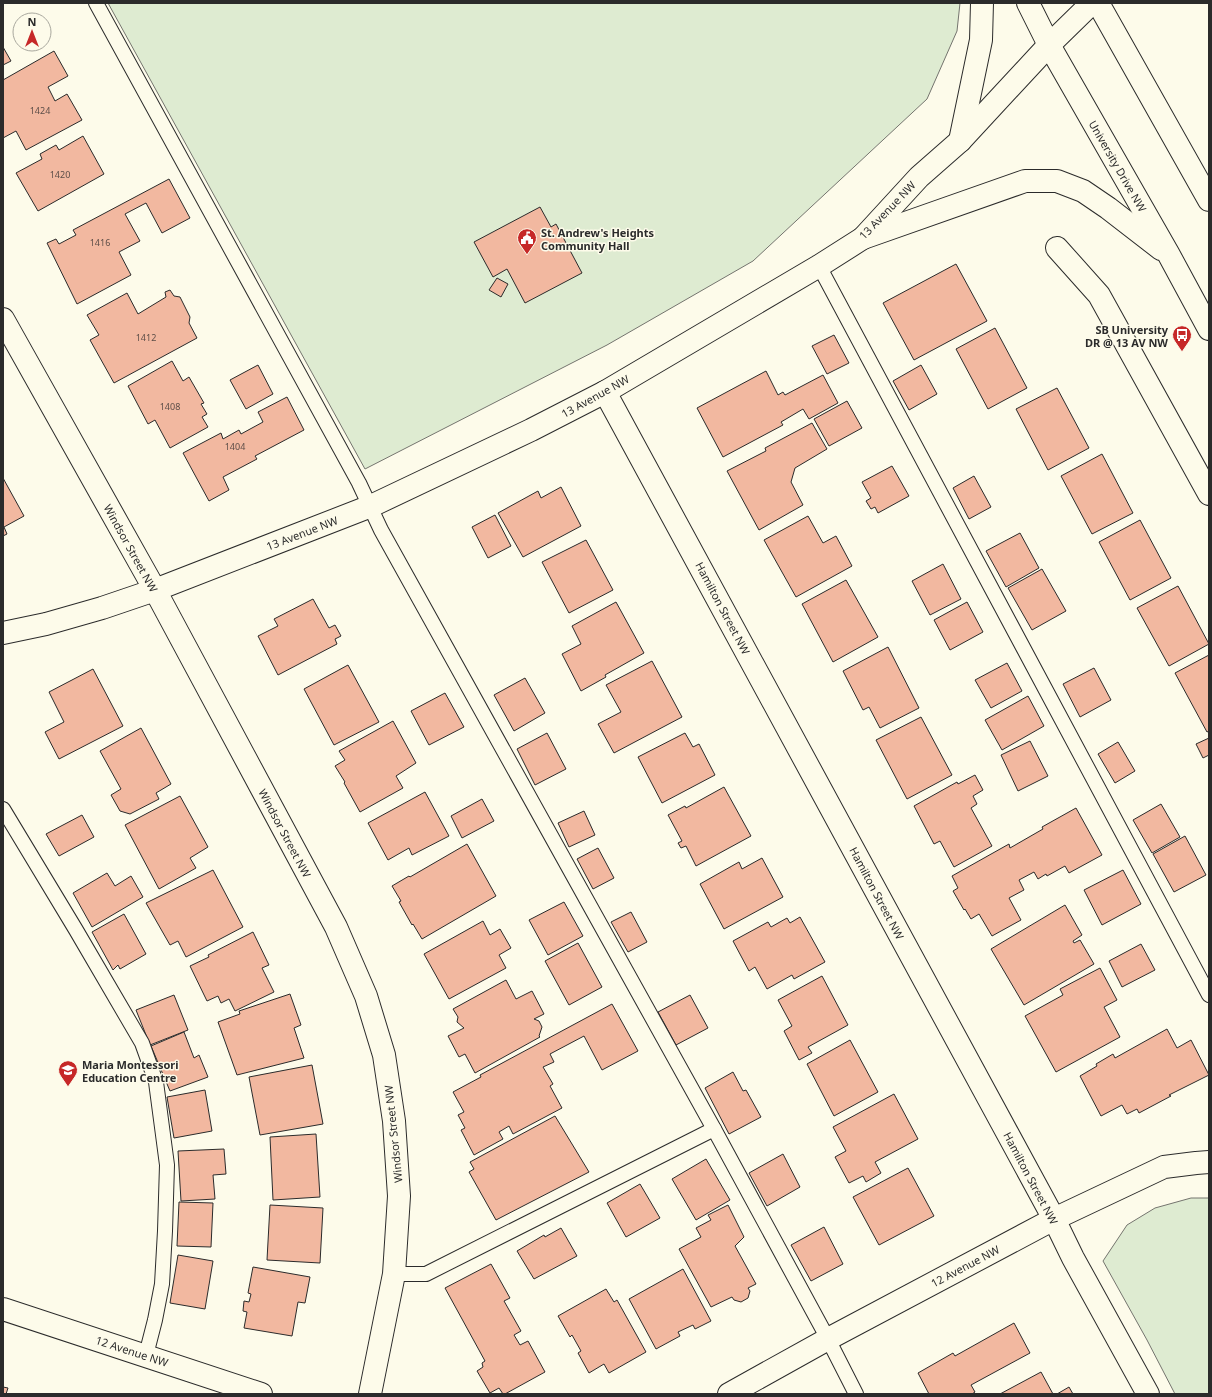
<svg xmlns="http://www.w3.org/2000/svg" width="1212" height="1397" font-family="'Noto Sans',sans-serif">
<rect width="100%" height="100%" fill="#fdfbea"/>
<g fill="#deebd1" stroke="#74746e">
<path d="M108 3H960L957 31 927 99 753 261 607 345 365 469Z"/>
<path d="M1191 1198H1209V1394H1175L1147 1340 1103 1261 1127 1225 1155 1208Z"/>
</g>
<g fill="#f2b8a0" stroke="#2b2b2b">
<path d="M3 47 11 61 3 65Z"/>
<path d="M54 51 68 76 48 87 55 101 67 94 82 120 26 150 16 131 3 138V80Z"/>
<path d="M83 136 104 174 38 211 16 173 42 159 40 154 56 145 59 150Z"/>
<path d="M169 179 190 218 162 233 146 203 125 214 140 241 119 252 131 275 77 304 47 243 56 239 59 244 76 235 73 230Z"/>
<path d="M540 207 551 227 556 224 582 273 525 303 507 269 493 277 474 242Z"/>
<path d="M956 264 987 321 914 360 883 303Z"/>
<path d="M497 278 508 284 501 297 489 290Z"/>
<path d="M170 290 174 296 180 297 190 317 189 323 197 338 114 383 90 340 99 335 87 315 127 293 138 314 166 297 165 292Z"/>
<path d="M995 328 1027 388 988 409 956 349Z"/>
<path d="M834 335 849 363 827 374 812 346Z"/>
<path d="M172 361 183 381 189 377 204 403 201 404 207 414 202 417 208 427 170 448 155 420 148 424 128 386Z"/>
<path d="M258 365 273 394 246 409 230 380Z"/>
<path d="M921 365 937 394 909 410 893 381Z"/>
<path d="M766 371 778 395 783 392 785 395 823 375 838 403 809 419 803 409 781 422 783 425 723 457 697 408Z"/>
<path d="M1057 388 1089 448 1048 470 1016 409Z"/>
<path d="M287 397 304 430 255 456 257 459 223 477 229 490 209 501 183 453 221 433 223 439 239 430 241 434 263 422 258 412Z"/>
<path d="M847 401 862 428 829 446 814 419Z"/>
<path d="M812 423 827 449 795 468 791 482 803 505 759 530 727 471 766 451 765 448Z"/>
<path d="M1102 454 1133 513 1092 534 1061 476Z"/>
<path d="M892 466 909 496 878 513 875 507 871 509 866 501 871 498 862 482Z"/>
<path d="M974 476 991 507 969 519 953 488Z"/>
<path d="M3 478 24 516 4 527 7 534 3 536Z"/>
<path d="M561 487 581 526 523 557 498 513 538 491 541 498Z"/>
<path d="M495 515 511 546 488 558 472 527Z"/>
<path d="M808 516 823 543 836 536 852 566 796 597 764 540Z"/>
<path d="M1140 520 1171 578 1130 600 1099 542Z"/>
<path d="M1020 533 1039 568 1006 587 986 551Z"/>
<path d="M586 540 613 590 569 613 542 562Z"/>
<path d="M943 564 961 599 930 615 912 581Z"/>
<path d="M1042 569 1066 611 1032 630 1008 588Z"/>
<path d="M846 580 878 637 833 662 802 604Z"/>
<path d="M1178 586 1209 644 1169 666 1137 608Z"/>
<path d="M313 599 329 628 335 625 341 636 335 639 337 644 278 675 258 636 278 626 274 619Z"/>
<path d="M616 602 644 653 605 675 606 677 581 691 562 654 581 644 572 626Z"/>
<path d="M967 602 983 632 950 650 934 620Z"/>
<path d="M888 647 919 708 880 728 869 707 863 710 843 671Z"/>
<path d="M1209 655V731L1207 732 1175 673Z"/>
<path d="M652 661 682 717 614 753 598 724 621 712 606 685Z"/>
<path d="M1007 663 1022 691 991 708 975 680Z"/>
<path d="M348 665 379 722 334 745 304 689Z"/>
<path d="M1094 668 1111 700 1080 717 1063 684Z"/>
<path d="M93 669 123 726 59 759 45 732 64 722 49 692Z"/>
<path d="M525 678 545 713 514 731 494 695Z"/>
<path d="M445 693 464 727 429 745 411 711Z"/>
<path d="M1028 696 1044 726 1002 750 985 720Z"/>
<path d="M921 717 952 775 907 799 876 740Z"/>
<path d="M393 721 416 763 396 776 403 788 360 812 344 783 345 782 335 766 345 760 339 751Z"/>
<path d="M141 728 171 784 156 793 159 799 130 814 120 811 111 795 121 789 100 751Z"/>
<path d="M547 733 566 769 535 785 517 749Z"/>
<path d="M685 733 693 747 699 744 715 775 662 803 638 757Z"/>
<path d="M1209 738V755L1203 758 1196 744Z"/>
<path d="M1030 741 1048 776 1018 791 1001 755Z"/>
<path d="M1118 742 1135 771 1115 783 1098 754Z"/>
<path d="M975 775 983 790 973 796 977 804 971 808 992 846 954 867 940 841 934 844 914 806 957 782 958 784Z"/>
<path d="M724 787 751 836 696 866 686 846 681 848 678 843 682 841 668 815 685 806 686 808Z"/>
<path d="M425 792 449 836 412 855 409 848 388 860 368 823Z"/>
<path d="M180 796 208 847 190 858 196 868 159 889 125 825Z"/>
<path d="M482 799 494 821 462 838 451 816Z"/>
<path d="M1161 804 1180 837 1152 853 1133 820Z"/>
<path d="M1076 808 1102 855 1069 873 1065 866 1047 876 1046 874 1038 879 1034 872 1019 880 1024 890 1009 898 1021 920 992 936 979 914 971 919 965 909 964 910 953 891 958 888 952 876 1009 844 1010 848 1043 829 1042 827Z"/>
<path d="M584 811 595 835 569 847 558 823Z"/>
<path d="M82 815 94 837 59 856 46 834Z"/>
<path d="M1185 836 1206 875 1174 892 1153 854Z"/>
<path d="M467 844 496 896 422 939 413 924 412 925 399 902 401 901 392 886 409 876 410 877Z"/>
<path d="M598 848 614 878 593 889 577 859Z"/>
<path d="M762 858 783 897 724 929 700 884 739 862 742 869Z"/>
<path d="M213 870 243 927 186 957 178 941 170 945 146 903Z"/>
<path d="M1123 870 1141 904 1102 925 1084 890Z"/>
<path d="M107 873 115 886 131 876 143 897 92 927 73 893Z"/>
<path d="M564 902 583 936 548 955 529 920Z"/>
<path d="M1065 905 1082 935 1073 941 1074 943 1080 940 1094 964 1024 1005 991 949Z"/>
<path d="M631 912 647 942 628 952 611 922Z"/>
<path d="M124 914 146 954 120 969 118 965 113 970 92 932Z"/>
<path d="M800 917 825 962 794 979 792 975 767 989 755 967 749 971 733 941 768 922 771 927 787 918 790 923Z"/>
<path d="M483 921 490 935 500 929 511 948 499 955 506 968 449 999 424 954Z"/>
<path d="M253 932 269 965 262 968 274 992 235 1011 229 999 221 1003 218 996 207 1001 190 966 209 957 208 955Z"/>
<path d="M578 943 602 987 569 1005 545 961Z"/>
<path d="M1141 944 1155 970 1122 987 1109 961Z"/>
<path d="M1100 968 1117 1000 1104 1007 1120 1037 1056 1072 1025 1016 1063 995 1060 989Z"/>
<path d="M822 976 848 1025 808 1047 812 1053 799 1060 784 1031 792 1026 778 1000Z"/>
<path d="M506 980 516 999 532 991 544 1014 534 1019 539 1021 542 1027 539 1036 540 1037 475 1073 465 1054 459 1057 448 1036 464 1028 457 1022 458 1017 453 1009Z"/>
<path d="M290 994 301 1025 294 1028 304 1058 237 1075 218 1022 240 1014 239 1011Z"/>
<path d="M174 995 188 1030 150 1045 136 1010Z"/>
<path d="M690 995 708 1028 676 1045 658 1012Z"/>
<path d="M612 1004 638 1051 602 1070 584 1036 550 1054 554 1062 543 1067 553 1084 550 1086 562 1108 513 1134 509 1126 499 1132 503 1139 474 1155 461 1130 465 1128 458 1115 464 1112 453 1092 481 1077 480 1075Z"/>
<path d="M1167 1029 1177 1048 1191 1040 1209 1075 1169 1095 1171 1096 1139 1113 1137 1109 1127 1114 1122 1105 1101 1116 1080 1076 1097 1066 1096 1064 1113 1054 1115 1058Z"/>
<path d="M184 1032 194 1058 199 1055 208 1077 170 1091 151 1046Z"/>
<path d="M850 1040 878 1092 834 1116 807 1064Z"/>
<path d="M312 1065 323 1124 260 1135 249 1077Z"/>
<path d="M733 1072 743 1091 746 1090 761 1117 729 1134 705 1088Z"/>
<path d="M205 1090 212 1131 174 1138 167 1097Z"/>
<path d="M894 1094 918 1139 875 1162 881 1173 866 1182 863 1176 849 1183 835 1157 846 1151 833 1127Z"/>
<path d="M555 1116 589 1172 496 1220 469 1172 474 1169 470 1162Z"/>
<path d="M316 1134 320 1197 273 1200 270 1137Z"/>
<path d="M224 1149 226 1174 213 1175 215 1199 181 1201 178 1151Z"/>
<path d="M783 1154 800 1187 767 1206 749 1173Z"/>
<path d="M706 1159 730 1200 696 1220 672 1179Z"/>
<path d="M908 1168 934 1216 879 1245 853 1197Z"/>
<path d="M640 1184 660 1218 626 1237 607 1203Z"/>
<path d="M179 1202 213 1203 211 1247 177 1246Z"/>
<path d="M270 1205 323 1208 320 1263 267 1260Z"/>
<path d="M728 1205 744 1237 735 1246 756 1284 748 1288 750 1291 748 1298 741 1302 734 1300 732 1297 711 1307 679 1249 701 1237 696 1228 711 1220 708 1215Z"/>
<path d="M824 1227 843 1264 811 1281 791 1245Z"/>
<path d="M561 1228 577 1256 534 1279 517 1251 544 1235 545 1237Z"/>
<path d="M178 1255 213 1261 205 1309 170 1303Z"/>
<path d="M491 1264 510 1298 504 1301 521 1331 514 1335 520 1345 528 1341 545 1372 505 1394H503L499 1388 490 1393 477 1371 483 1367 482 1363 485 1361 445 1288Z"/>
<path d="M253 1267 310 1277 305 1303 298 1302 292 1336 244 1328 247 1312 243 1311 244 1301 249 1302 251 1294 248 1293Z"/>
<path d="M683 1269 711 1321 695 1329 693 1325 678 1332 680 1336 656 1349 629 1299Z"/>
<path d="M606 1289 614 1302 617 1300 646 1352 609 1373 604 1364 589 1373 578 1353 581 1351 572 1335 570 1337 558 1316Z"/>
<path d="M1014 1323 1030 1353 971 1385 975 1392 972 1394H929L918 1373 953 1353 955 1356Z"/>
<path d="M1041 1372 1053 1394H1000Z"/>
<path d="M3 1387 8 1388 6 1394H3Z"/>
<path d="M1069 1387 1073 1394H1057Z"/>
</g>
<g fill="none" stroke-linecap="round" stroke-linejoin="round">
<g stroke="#2b2b2b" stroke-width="16">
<g id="lane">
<path d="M96 3 359 483 381 530 714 1129 828 1339 856 1394"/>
<path d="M819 266 1209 995"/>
<path d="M3 809 76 930 142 1043 156 1082 167 1165 165 1231 162 1284 155 1320 146 1355"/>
<path d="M394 1274H426L714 1129"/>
</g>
</g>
<g stroke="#2b2b2b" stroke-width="24">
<g id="street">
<path d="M1057 248 1099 295 1209 494"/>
<path d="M3 319 155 590 336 927 366 996 384 1055 394 1121 399 1196 394 1274 370 1394"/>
<path d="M605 392 1054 1219 1073 1258 1148 1394"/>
<path d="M3 633 46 624 102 608 155 590 371 506 531 430 605 392 819 266 863 238 919 177 960 141 1049 45"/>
<path d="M3 1309 261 1394"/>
<path d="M729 1394 828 1339 1054 1219 1164 1167 1196 1163 1209 1162"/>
</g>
</g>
<g stroke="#2b2b2b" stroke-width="24">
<g id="secondary">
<path d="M1028 3 1049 45 1169 255 1209 329"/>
<path d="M1098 3 1209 200"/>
<path d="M1049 45 1092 3"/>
<path d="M960 141 981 40 982 3"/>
<path d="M863 238 1025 181H1057L1083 191 1108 208 1161 249"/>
</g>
</g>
<use href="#lane" stroke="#fdfbea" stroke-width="14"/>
<use href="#street" stroke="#fdfbea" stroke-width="22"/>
<use href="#secondary" stroke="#fdfbea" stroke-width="22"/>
</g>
<defs>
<g id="civic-pin" transform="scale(1)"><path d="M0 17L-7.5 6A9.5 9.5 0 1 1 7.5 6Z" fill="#c62828" stroke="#fdfbea"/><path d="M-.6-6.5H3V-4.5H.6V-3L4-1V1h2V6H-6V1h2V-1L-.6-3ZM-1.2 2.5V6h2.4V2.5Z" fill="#fff"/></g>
<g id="bus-pin" transform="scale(1)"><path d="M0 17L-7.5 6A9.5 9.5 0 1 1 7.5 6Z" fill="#c62828" stroke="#fdfbea"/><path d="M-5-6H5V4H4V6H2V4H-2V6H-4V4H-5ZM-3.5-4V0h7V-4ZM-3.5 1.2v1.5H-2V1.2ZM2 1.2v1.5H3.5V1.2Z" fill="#fff"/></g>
<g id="school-pin" transform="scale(1)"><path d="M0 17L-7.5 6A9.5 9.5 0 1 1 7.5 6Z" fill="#c62828" stroke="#fdfbea"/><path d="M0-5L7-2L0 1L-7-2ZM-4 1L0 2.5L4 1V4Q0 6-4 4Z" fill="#fff"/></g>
</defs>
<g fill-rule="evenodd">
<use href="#civic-pin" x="527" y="238"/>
<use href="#bus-pin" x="1182" y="335"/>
<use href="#school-pin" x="68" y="1070"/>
</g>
<g text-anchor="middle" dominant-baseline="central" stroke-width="3" stroke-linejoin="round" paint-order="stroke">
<g font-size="9" fill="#5d4e48">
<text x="40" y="110">1424</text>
<text x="60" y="174">1420</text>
<text x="100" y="242">1416</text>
<text x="146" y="337">1412</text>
<text x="170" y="406">1408</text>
<text x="235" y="446">1404</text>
</g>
<g font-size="11" fill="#2b2b2b" stroke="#fdfbea">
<text transform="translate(1118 166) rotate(60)">University Drive NW</text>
<text transform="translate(887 210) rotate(-46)">13 Avenue NW</text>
<text transform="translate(595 396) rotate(-29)">13 Avenue NW</text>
<text transform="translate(302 533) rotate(-21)">13 Avenue NW</text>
<text transform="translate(131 548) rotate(61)">Windsor Street NW</text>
<text transform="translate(723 608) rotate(62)">Hamilton Street NW</text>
<text transform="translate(285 833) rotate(62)">Windsor Street NW</text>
<text transform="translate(877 893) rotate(62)">Hamilton Street NW</text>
<text transform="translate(393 1134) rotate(-96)">Windsor Street NW</text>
<text transform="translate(1031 1178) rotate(62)">Hamilton Street NW</text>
<text transform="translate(965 1266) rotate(-28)">12 Avenue NW</text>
<text transform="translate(132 1351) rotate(18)">12 Avenue NW</text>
</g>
<g font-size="11" font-weight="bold" fill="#2b2b2b" stroke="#fdfbea" text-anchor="start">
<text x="541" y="232">St. Andrew's Heights<tspan x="541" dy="13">Community Hall</tspan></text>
<text x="1168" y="329" text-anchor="end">SB University<tspan x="1168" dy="13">DR @ 13 AV NW</tspan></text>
<text x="82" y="1064">Maria Montessori<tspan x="82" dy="13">Education Centre</tspan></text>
</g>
</g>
<rect width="1212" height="1397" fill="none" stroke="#2b2b2b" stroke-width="8"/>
<g transform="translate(32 32)"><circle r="19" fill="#fdfbea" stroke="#a9a89e"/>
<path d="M0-3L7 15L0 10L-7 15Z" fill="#c62828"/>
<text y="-6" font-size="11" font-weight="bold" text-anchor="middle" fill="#2b2b2b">N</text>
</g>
</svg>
